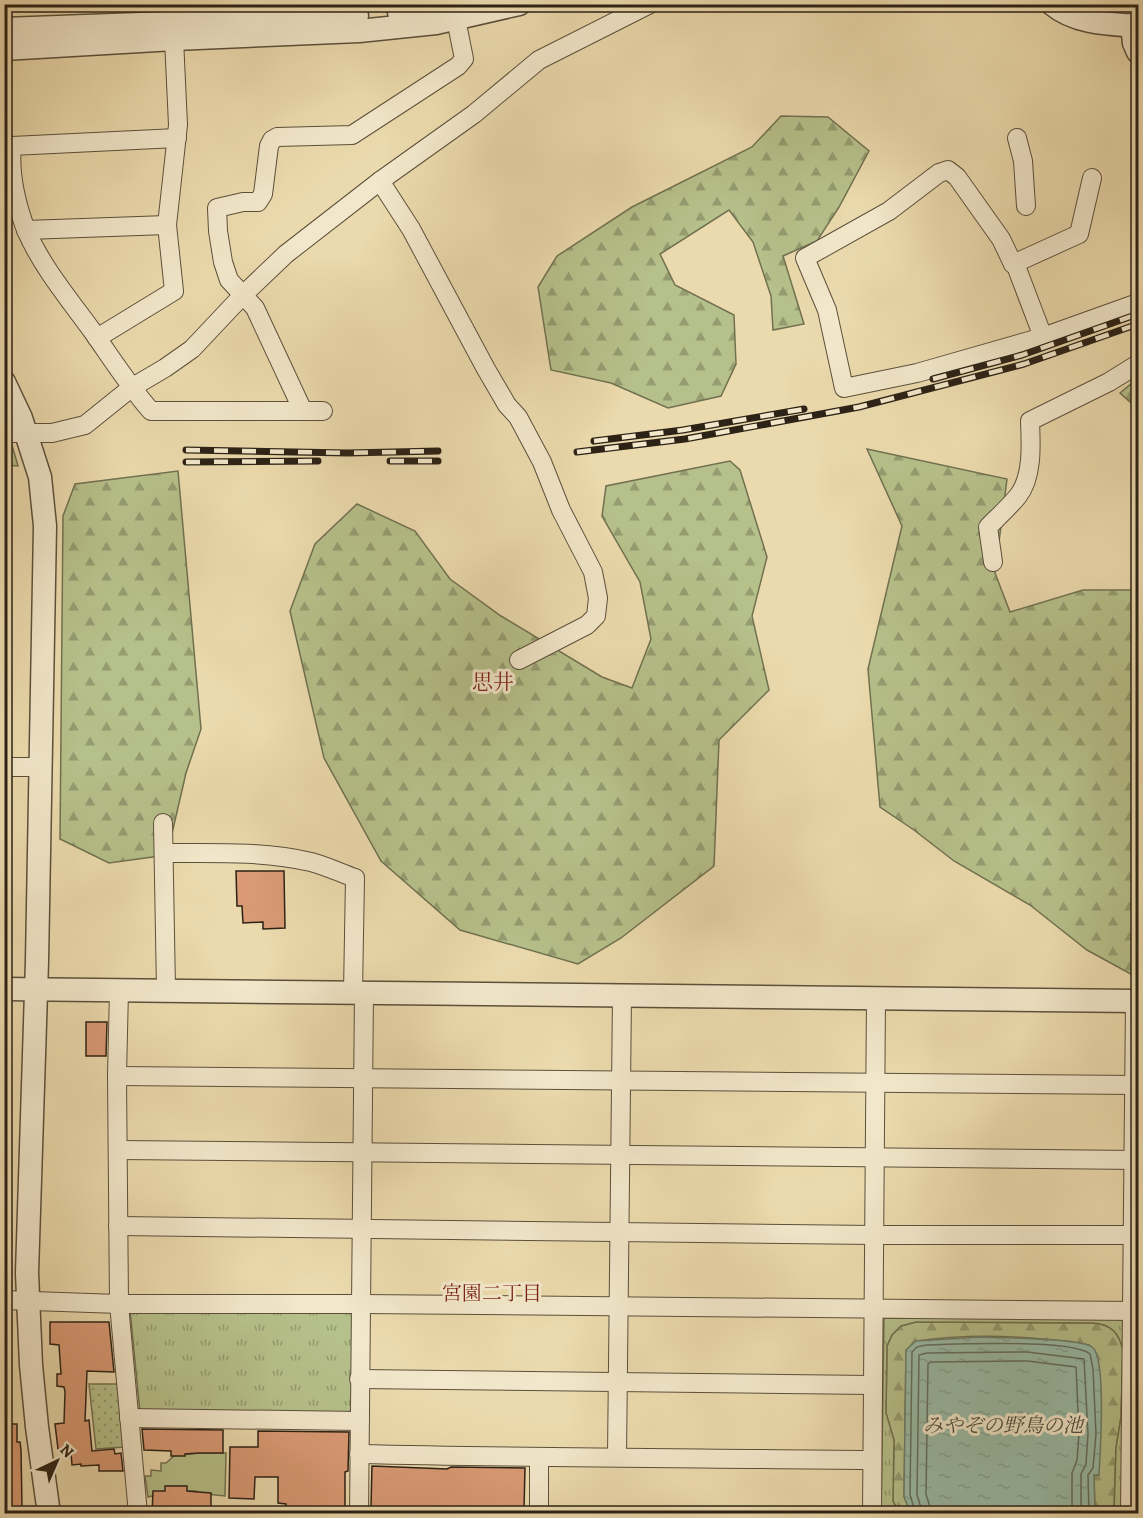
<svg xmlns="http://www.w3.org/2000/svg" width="1143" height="1518" font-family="Alegreya,'Noto Serif JP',serif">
<defs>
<pattern id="grass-dots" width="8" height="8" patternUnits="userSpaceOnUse" patternTransform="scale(1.5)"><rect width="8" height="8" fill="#b6c08a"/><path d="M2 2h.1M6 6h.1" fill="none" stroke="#949c70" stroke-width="1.8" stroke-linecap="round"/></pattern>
<pattern id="forest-firs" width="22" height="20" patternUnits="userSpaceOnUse" patternTransform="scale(1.5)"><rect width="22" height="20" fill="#b6c08a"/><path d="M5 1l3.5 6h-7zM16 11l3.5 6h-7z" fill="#949c70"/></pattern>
<pattern id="park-tufts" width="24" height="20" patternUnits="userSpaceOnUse" patternTransform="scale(1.5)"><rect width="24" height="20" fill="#b6c08a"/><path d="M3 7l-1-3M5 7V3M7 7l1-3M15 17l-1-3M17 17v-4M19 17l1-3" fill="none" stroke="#949c70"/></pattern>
<pattern id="water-ripples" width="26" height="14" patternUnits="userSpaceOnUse" patternTransform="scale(1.5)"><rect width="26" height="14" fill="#99bba6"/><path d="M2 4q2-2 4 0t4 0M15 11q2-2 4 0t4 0" fill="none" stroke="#84a08e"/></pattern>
</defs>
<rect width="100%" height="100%" fill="#ebdaad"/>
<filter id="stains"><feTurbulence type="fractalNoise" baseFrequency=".00333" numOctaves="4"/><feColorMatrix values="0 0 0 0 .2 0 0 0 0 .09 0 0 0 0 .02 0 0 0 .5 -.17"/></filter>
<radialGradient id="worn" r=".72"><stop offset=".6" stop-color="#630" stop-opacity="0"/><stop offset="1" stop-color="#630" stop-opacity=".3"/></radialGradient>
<path fill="url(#grass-dots)" stroke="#717150" stroke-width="1.5" d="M89 1384H120L125 1447 96 1449Z"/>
<g fill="url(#forest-firs)" stroke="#717150" stroke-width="1.5">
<path d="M781 116 828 117 869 151 839 207 817 241 783 256 804 324 773 330 771 296 753 242 729 210 660 254 675 285 734 315 736 364 721 396 668 408 611 383 551 370 538 287 557 256 632 207 752 147Z"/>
<path d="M1138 378V409L1120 393Z"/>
<path d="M867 449 1007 479 995 573 1010 612 1083 590H1138V978L1087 950 1030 905 954 861 914 830 880 807 868 669 902 526Z"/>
<path d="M730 461 740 470 767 557 752 616 769 690 719 740 714 866 621 938 578 964 460 930 381 861 324 758 290 611 315 544 357 504 415 531 450 579 501 616 602 677 632 688 651 639 640 582 602 516 606 486Z"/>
<path d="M178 471 201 729 186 773 167 855 109 863 60 839 63 516 75 484Z"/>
<path d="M916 1322 1093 1323C1111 1324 1119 1333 1123 1350L1121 1417 1116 1448 1114 1513H1095L1094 1475H1098L1089 1345C1033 1336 972 1333 916 1341L906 1350 904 1496 911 1513H899L893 1501 894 1440 886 1413 887 1346 892 1335 901 1326Z"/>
</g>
<g fill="url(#park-tufts)" stroke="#717150" stroke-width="1.5">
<path d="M4 441 11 442 18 466 5 465Z"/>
<path d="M130 1310 349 1311 355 1317 353 1408 348 1413H140Z"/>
<path d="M884 1318 1121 1319 1126 1325 1124 1513H1114L1116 1448 1121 1417 1123 1350C1119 1333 1111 1324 1093 1323L916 1322 901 1326 892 1335 887 1346 886 1413 894 1440 893 1501 899 1513 881 1514Z"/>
</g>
<path fill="#b6c08a" stroke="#717150" stroke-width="1.5" d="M199 1453H226L225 1496 196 1493V1491H187L186 1486H166L165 1493 148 1497 145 1476H151V1470L161 1471V1463H166L174 1456Z"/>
<path fill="url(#water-ripples)" stroke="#6d7e6c" stroke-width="1.5" d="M981 1337C1000 1338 1080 1338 1092 1347 1107 1357 1100 1454 1099 1475H1094L1095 1513H911L904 1497 906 1350 916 1341Z"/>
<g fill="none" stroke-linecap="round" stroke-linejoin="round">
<g stroke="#626e5e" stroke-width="1.5">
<path d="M916 1514 910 1495 912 1352 917 1347 926 1345C953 1344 1072 1339 1090 1354L1093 1369 1096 1434 1093 1468 1088 1475 1089 1514"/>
<path d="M923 1514 917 1495 919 1355 927 1353 1027 1352 1084 1359 1088 1434 1086 1464 1081 1474V1514"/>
<path d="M932 1514 926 1494 928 1364 931 1362 1027 1361 1076 1367 1079 1434 1077 1460 1072 1473V1514"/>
</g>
</g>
<g fill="#d99a74" stroke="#2c2216" stroke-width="1.5">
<path d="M236 871H284L285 928 263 929V922L243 923 242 906H237Z"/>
<path d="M86 1022H107L106 1056H86Z"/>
<path d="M50 1322H109L114 1372 87 1371 85 1421 89 1420 92 1451 114 1449 115 1454 121 1453 123 1471H99V1465L81 1466V1464L72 1465 71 1453H66L65 1448 58 1449 55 1424 64 1423 65 1392 64 1387 57 1386V1374H61L59 1345 50 1344Z"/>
<path d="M4 1424H17V1442H20L21 1450 22 1507H9L8 1502H4Z"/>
<path d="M142 1429 223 1430V1453H199L185 1454V1456H171V1451L144 1450Z"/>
<path d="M258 1431 349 1432 348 1471 345 1472V1514H322L321 1508 286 1507V1504L278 1503V1477H255L254 1499 229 1498 230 1447H258Z"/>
<path d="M372 1466 447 1469 451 1467 525 1468 524 1509H494L493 1514H478L449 1512V1510H443V1508L371 1507Z"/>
<path d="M165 1486H187V1491L211 1493V1514H152L153 1491H165Z"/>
</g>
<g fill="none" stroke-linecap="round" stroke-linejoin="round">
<g stroke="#5c503c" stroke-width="20">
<g id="minor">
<path d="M1017 138 1023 161 1026 206"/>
<path d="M380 181 411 229 486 369 507 405 518 417 542 462 561 510 593 572 598 598 596 616 587 625 519 660"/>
<path d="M167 225 26 230C16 203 9 175 12 146L177 138"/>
<path d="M26 230C42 267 69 299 93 332 112 359 129 386 151 411H323"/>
<path d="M1013 264 1079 234 1092 178"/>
<path d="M1043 337 917 373 844 388 827 310 805 258 889 211 939 173 948 170 957 177 1001 239 1013 264 1016 266 1043 337 1138 303"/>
<path d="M97 338 174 291 167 225 178 125 174 39"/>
<path d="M303 411 255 308 229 280 223 262 218 231 217 208 243 202H258L263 194 269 146 272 140 277 137 352 135 458 66 464 59 456 19"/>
<path d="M4 433H52L85 425 131 388 165 368 192 349 242 296 286 254 380 181 474 114 539 60 650 4"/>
<path d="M993 562 988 527C998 517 1009 507 1018 496 1033 477 1031 444 1030 421L1109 382 1138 364"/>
<path d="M4 767H41"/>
<path d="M163 823 166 990"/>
<path d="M165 853C213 853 264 851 311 862 326 866 341 873 355 878L353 992"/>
<path d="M119 990 117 1076 119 1304 138 1514"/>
<path d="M117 1076 1138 1085"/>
<path d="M118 1150 1138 1160"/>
<path d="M118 1226 874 1235H1138"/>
<path d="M4 1300 119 1304H360L1138 1311"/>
<path d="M359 1379 872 1385"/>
<path d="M129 1418 360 1421"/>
<path d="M359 1454C530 1458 701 1458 872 1460"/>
<path d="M617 1457 622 995"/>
<path d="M539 1458V1514"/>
<path d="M359 1514 364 993"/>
<path d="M872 1514 876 998"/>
<path d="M1130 1514 1135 1001"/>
</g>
</g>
<g stroke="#5c503c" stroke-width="25">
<g id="tertiary">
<path d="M1052 4C1076 24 1109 24 1138 26"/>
<path d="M399 12 450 4"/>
<path d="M1132 25 1134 43 1138 52"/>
<path d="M4 29 357 16"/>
<path d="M4 49 174 39 359 31 436 23 519 4"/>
<path d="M4 382 21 418 40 477 45 526 37 961 27 1273 31 1365 37 1427 49 1514"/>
<path d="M4 989 1138 1001"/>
</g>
</g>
<use href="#minor" stroke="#f2e7ca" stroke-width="18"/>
<use href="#tertiary" stroke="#f2e7ca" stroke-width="22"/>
<g stroke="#2c2216" stroke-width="7">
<g id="rail">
<path d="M933 379 1022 355 1138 314"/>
<path d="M594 441 683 430 804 409"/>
<path d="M186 450 348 453 438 451"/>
<path d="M577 452 685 439 859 407 1024 364 1138 324"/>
<path d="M390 461H438"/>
<path d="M186 462 318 461"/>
</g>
</g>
<use href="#rail" stroke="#f2e7ca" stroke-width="4.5" stroke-dasharray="14" stroke-linecap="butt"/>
</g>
<g text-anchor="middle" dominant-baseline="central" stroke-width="6" stroke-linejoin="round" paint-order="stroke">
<g font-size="20" fill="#7a1f14" stroke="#f2e7ca">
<text x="492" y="1293">宮園二丁目</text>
</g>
<g font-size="20" font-style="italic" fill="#4d5041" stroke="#f2e7ca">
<text x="1003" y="1425">みやぞの野鳥の池</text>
</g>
<g font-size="21" fill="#7a1f14" stroke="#f2e7ca">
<text x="493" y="682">思井</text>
</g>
</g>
<rect width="1143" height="1518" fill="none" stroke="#ebdaad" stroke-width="24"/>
<rect x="6" y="6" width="1131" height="1506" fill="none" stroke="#2c2216" stroke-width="3"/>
<rect x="12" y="12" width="1119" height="1494" fill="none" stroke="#2c2216" stroke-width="1.5"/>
<g transform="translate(57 1461) rotate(44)" stroke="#f2e7ca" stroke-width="4.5" paint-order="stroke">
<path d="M0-4.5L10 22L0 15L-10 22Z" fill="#2c2216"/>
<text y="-9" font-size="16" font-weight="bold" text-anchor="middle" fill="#2c2216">N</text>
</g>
<rect width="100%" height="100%" filter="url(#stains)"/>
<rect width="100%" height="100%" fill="url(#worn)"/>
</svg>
